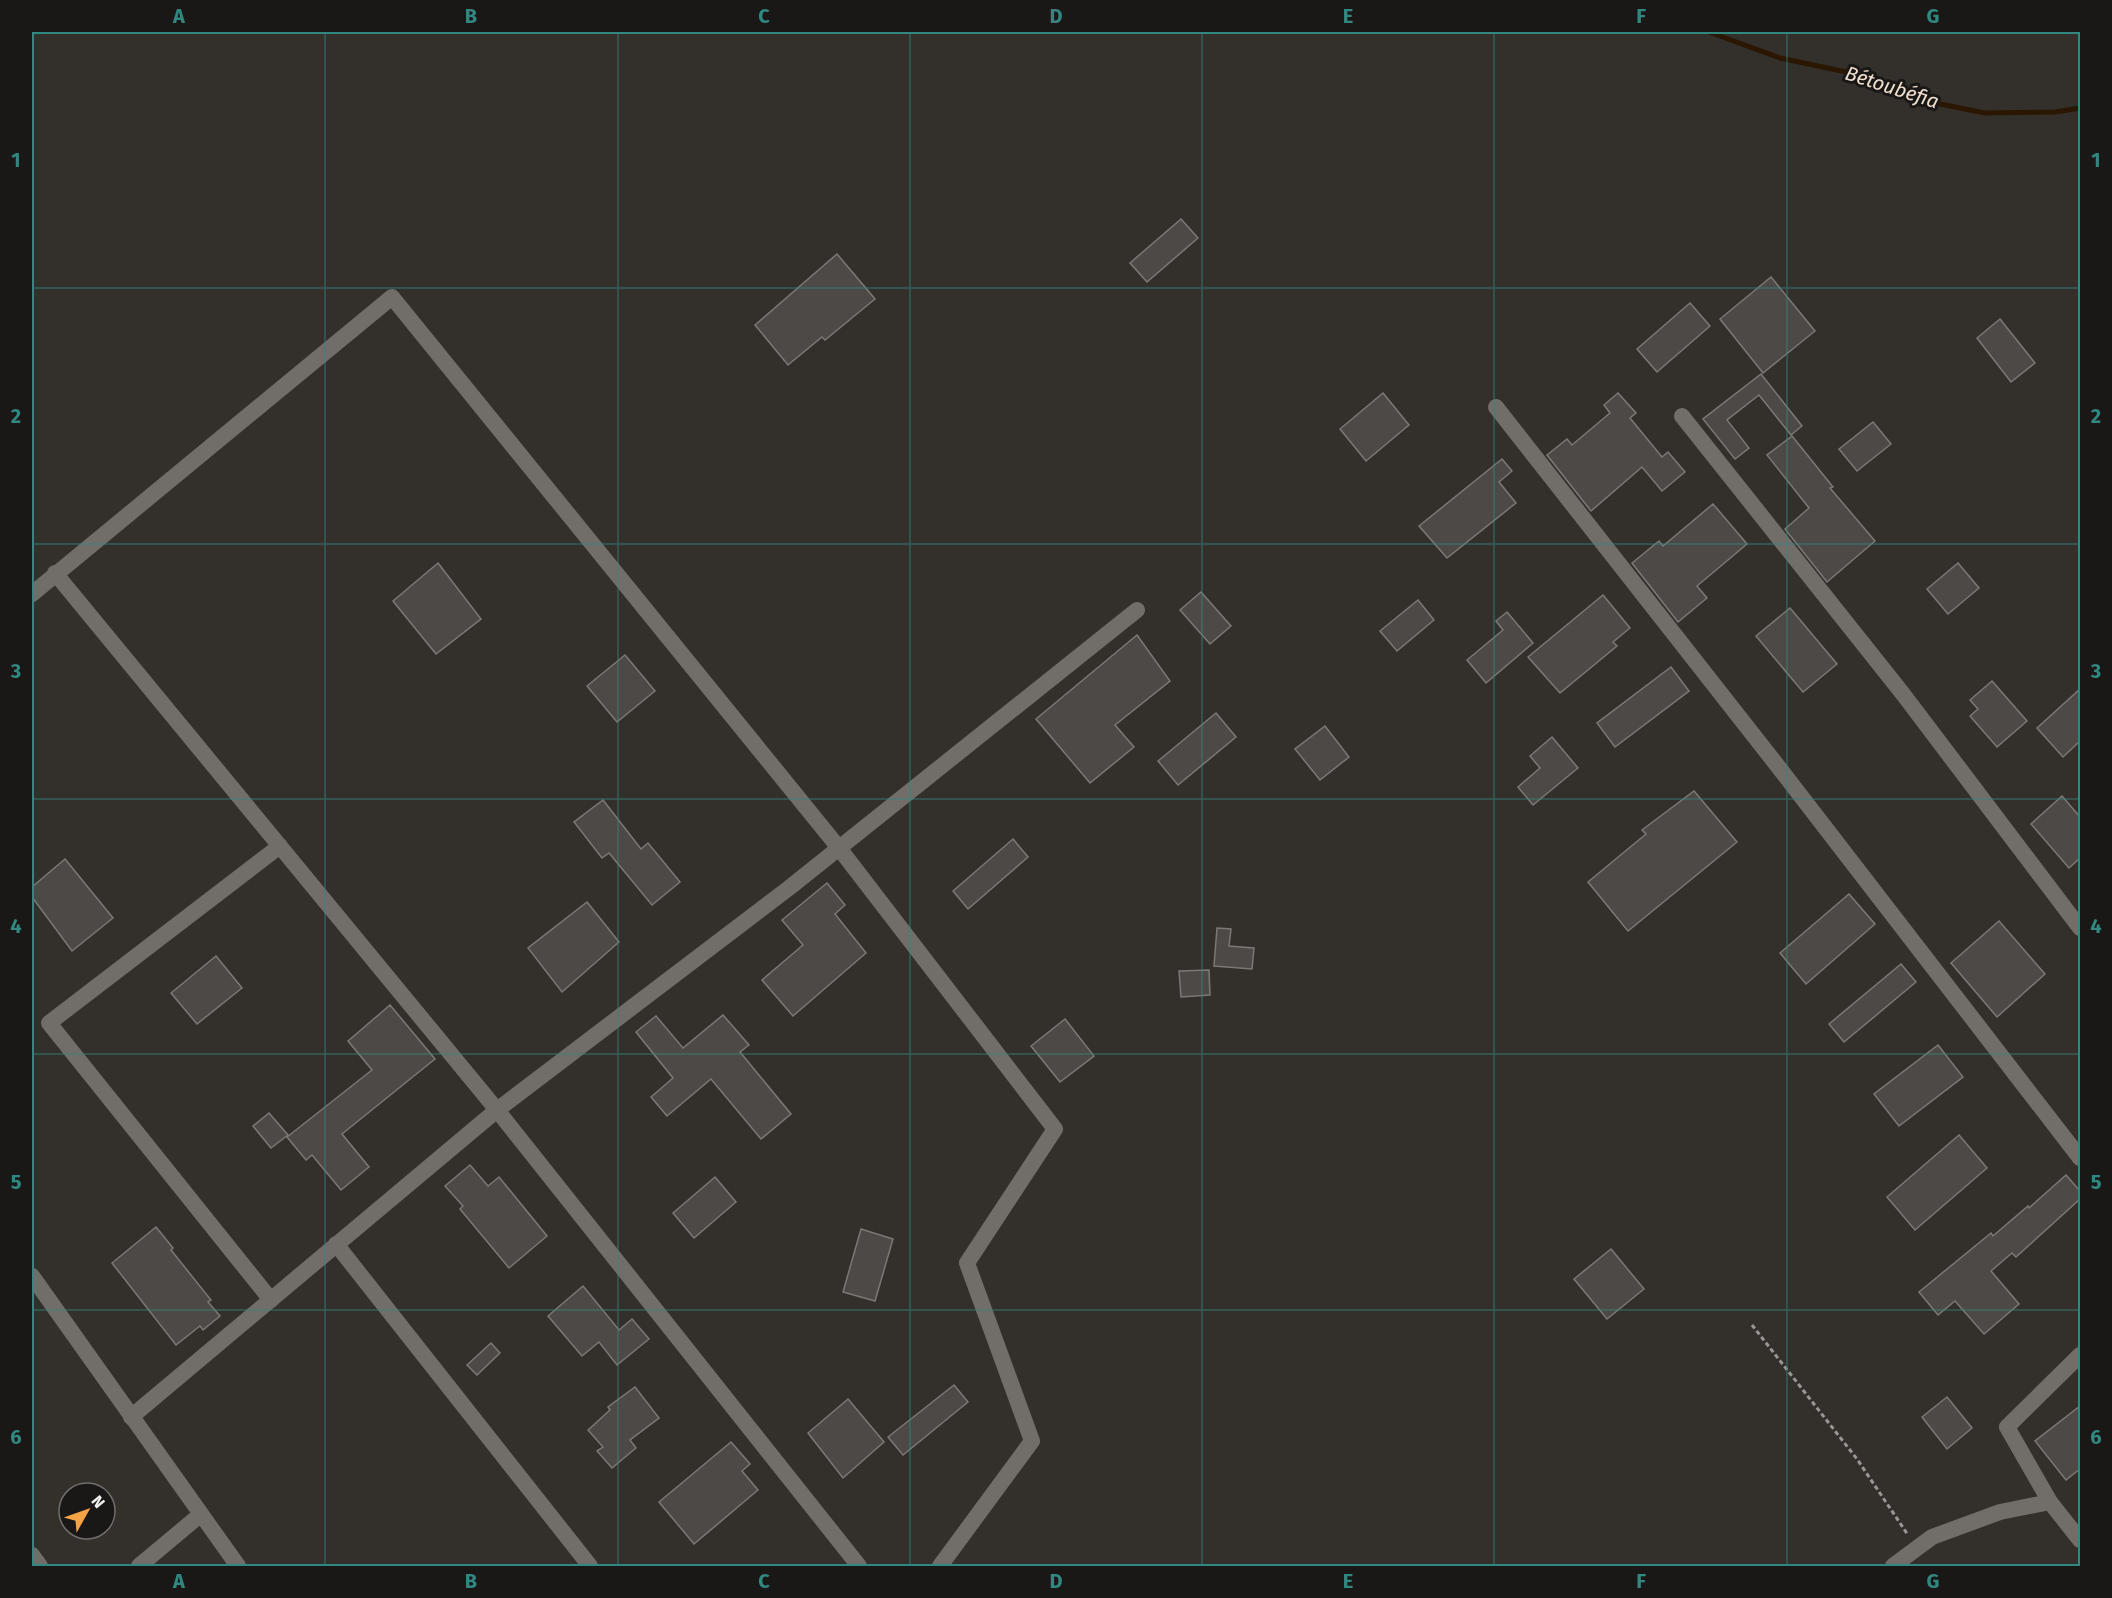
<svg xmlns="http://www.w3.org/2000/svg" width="2112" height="1598" font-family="'Fira Sans',sans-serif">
<rect width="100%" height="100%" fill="#33302c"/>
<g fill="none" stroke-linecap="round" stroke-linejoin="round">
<path stroke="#2a1601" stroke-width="5" d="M1709 32 1780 58 1856 74 1915 99 1985 113 2055 112 2080 108"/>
</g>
<g fill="#4d4946" stroke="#7c7874" stroke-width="1.5">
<path d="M1181 219 1198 238 1147 282 1130 263Z"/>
<path d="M837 254 875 299 825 340 822 337 788 365 755 325Z"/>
<path d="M1771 277 1815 331 1763 373 1720 319Z"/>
<path d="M1690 303 1710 326 1657 372 1637 349Z"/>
<path d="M2000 319 2035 363 2011 382 1977 338Z"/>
<path d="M1761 374 1802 426 1791 435 1759 395 1727 420 1749 448 1735 459 1703 419Z"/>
<path d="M1383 393 1409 425 1366 461 1340 429Z"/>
<path d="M1618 393 1636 413 1630 418 1662 457 1668 452 1685 472 1662 491 1642 467 1591 511 1547 455 1567 439 1572 445 1610 413 1604 405Z"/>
<path d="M1873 422 1891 444 1857 471 1839 449Z"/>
<path d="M1792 436 1833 487 1830 488 1875 541 1827 582 1785 529 1809 508 1767 455Z"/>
<path d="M1502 459 1512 471 1499 482 1516 503 1447 558 1419 526Z"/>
<path d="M1713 504 1747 544 1697 586 1707 598 1678 622 1632 563 1659 541 1663 546Z"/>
<path d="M438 563 481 619 436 654 393 601Z"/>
<path d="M1958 563 1979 588 1948 614 1927 589Z"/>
<path d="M1201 592 1231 626 1210 644 1180 610Z"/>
<path d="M1603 595 1630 628 1613 642 1617 646 1560 693 1528 657Z"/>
<path d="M1418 600 1434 620 1397 651 1380 631Z"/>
<path d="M1790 608 1837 664 1803 692 1756 636Z"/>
<path d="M1507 612 1533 643 1486 683 1467 660 1503 630 1496 621Z"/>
<path d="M1137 635 1170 681 1115 725 1134 747 1090 783 1036 719Z"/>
<path d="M625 655 655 691 617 722 587 686Z"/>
<path d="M1671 667 1689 691 1615 747 1597 723Z"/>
<path d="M1992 681 2027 721 1997 747 1970 716 1978 709 1970 700Z"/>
<path d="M2080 689V741L2063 757 2037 728Z"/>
<path d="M1216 713 1236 737 1178 785 1158 761Z"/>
<path d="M1325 726 1349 757 1320 780 1295 749Z"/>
<path d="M1552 737 1578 768 1533 805 1518 787 1540 768 1530 756Z"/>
<path d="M1694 791 1737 842 1628 931 1588 882 1646 834 1642 830Z"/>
<path d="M2062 796 2080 817V858L2069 868 2031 824Z"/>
<path d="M603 800 641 849 648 843 680 882 652 905 609 853 602 858 574 822Z"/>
<path d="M1013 839 1028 857 968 909 953 891Z"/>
<path d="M65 859 113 918 72 951 32 897V887Z"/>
<path d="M827 883 845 905 835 914 866 953 793 1016 762 980 803 945 782 920Z"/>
<path d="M1849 894 1875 924 1806 984 1780 953Z"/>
<path d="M587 902 619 942 562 992 528 948Z"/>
<path d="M1999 921 2045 974 1997 1017 1951 963Z"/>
<path d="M1217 928 1231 929 1229 946 1254 948 1252 969 1214 966Z"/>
<path d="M216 956 242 988 197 1024 171 993Z"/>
<path d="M1901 964 1916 982 1844 1042 1829 1024Z"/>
<path d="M1209 970 1210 995 1181 997 1179 971Z"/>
<path d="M390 1005 435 1059 342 1134 369 1167 341 1190 312 1155 306 1160 287 1137 372 1070 348 1041Z"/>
<path d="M723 1015 749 1045 740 1052 791 1114 761 1139 711 1079 667 1116 651 1097 673 1078 636 1032 656 1016 683 1048Z"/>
<path d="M1065 1019 1094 1056 1060 1082 1031 1046Z"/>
<path d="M1938 1045 1963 1077 1899 1126 1874 1094Z"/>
<path d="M269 1113 288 1135 271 1148 253 1126Z"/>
<path d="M1959 1135 1987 1168 1915 1230 1887 1197Z"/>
<path d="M470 1165 488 1186 499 1177 547 1236 509 1268 460 1209 463 1206 445 1186Z"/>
<path d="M2066 1175 2080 1191V1199L2016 1257 2012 1253 1991 1271 2019 1304 1984 1334 1955 1301 1938 1315 1919 1292 1991 1233 1993 1236 2028 1206 2029 1208Z"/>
<path d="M715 1177 736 1202 694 1238 673 1213Z"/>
<path d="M156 1227 173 1248 171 1250 211 1300 208 1302 220 1316 203 1330 200 1326 176 1345 112 1263Z"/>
<path d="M861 1229 893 1239 875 1301 843 1292Z"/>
<path d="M1611 1249 1644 1289 1607 1319 1574 1279Z"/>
<path d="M583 1286 619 1330 632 1319 649 1339 617 1365 599 1342 582 1356 548 1316Z"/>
<path d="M491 1343 500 1353 477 1375 467 1365Z"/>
<path d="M954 1385 968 1402 903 1455 888 1437Z"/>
<path d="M635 1387 659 1418 630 1440 636 1448 612 1468 597 1451 603 1447 588 1430 610 1410 608 1407Z"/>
<path d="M1947 1397 1972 1428 1947 1449 1922 1417Z"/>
<path d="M848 1399 884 1442 843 1478 808 1433Z"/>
<path d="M2080 1406V1469L2066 1480 2035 1441Z"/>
<path d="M731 1442 750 1464 742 1471 758 1490 694 1544 659 1502Z"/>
</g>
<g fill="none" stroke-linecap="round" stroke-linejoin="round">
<path stroke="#999693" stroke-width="3" stroke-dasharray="4.5 3" stroke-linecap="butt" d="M1752 1325 1857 1459 1908 1535"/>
<g stroke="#716d69" stroke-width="16">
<path d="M1496 407 1780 769 2080 1158"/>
<path d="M1682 416 1903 694 2080 928"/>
<path d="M55 573 497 1110 859 1566"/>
<path d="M32 594 392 297 839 848 1055 1129 967 1263 1032 1441 940 1566"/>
<path d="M336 1244 590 1566"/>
<path d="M32 1276 238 1566"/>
<path d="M271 1300 49 1023 280 846"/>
<path d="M2080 1355 2007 1427 2050 1502 2080 1540"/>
<path d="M131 1417 497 1110 789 888 1137 610"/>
<path d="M32 1555 40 1566"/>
<path d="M139 1566 200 1515"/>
<path d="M1893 1566 1932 1537 2000 1512 2050 1502"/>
</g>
</g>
<path fill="none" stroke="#318881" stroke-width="1.5" stroke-opacity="0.55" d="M325 32V1566M618 32V1566M910 32V1566M1202 32V1566M1494 32V1566M1787 32V1566M32 288H2080M32 544H2080M32 799H2080M32 1054H2080M32 1310H2080"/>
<g text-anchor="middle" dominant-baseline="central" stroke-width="6" stroke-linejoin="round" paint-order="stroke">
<g font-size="20" font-style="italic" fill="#f2e0cf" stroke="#1a1817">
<text transform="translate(1892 87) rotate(18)">Bétoubéfia</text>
</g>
</g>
<rect width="2112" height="1598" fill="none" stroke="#1a1817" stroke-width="66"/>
<g transform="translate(87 1511) rotate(50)"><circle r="28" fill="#1a1817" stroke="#716e6d" stroke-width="1.5"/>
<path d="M0-4.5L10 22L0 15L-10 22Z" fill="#f4a345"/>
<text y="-9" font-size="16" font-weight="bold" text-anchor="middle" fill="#f3f0ee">N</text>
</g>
<rect x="33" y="33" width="2046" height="1532" fill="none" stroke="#318881" stroke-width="2"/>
<g font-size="20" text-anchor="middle" font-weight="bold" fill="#318881">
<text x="179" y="23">A</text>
<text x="471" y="23">B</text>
<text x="764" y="23">C</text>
<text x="1056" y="23">D</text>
<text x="1348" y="23">E</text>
<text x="1641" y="23">F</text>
<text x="1933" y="23">G</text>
<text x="16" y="167">1</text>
<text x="2096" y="167">1</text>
<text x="16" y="423">2</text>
<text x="2096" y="423">2</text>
<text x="16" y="678">3</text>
<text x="2096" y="678">3</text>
<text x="16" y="933">4</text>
<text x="2096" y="933">4</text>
<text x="16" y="1189">5</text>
<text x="2096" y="1189">5</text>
<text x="16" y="1444">6</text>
<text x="2096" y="1444">6</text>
<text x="179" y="1588">A</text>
<text x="471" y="1588">B</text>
<text x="764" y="1588">C</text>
<text x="1056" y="1588">D</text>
<text x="1348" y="1588">E</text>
<text x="1641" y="1588">F</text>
<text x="1933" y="1588">G</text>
</g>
</svg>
